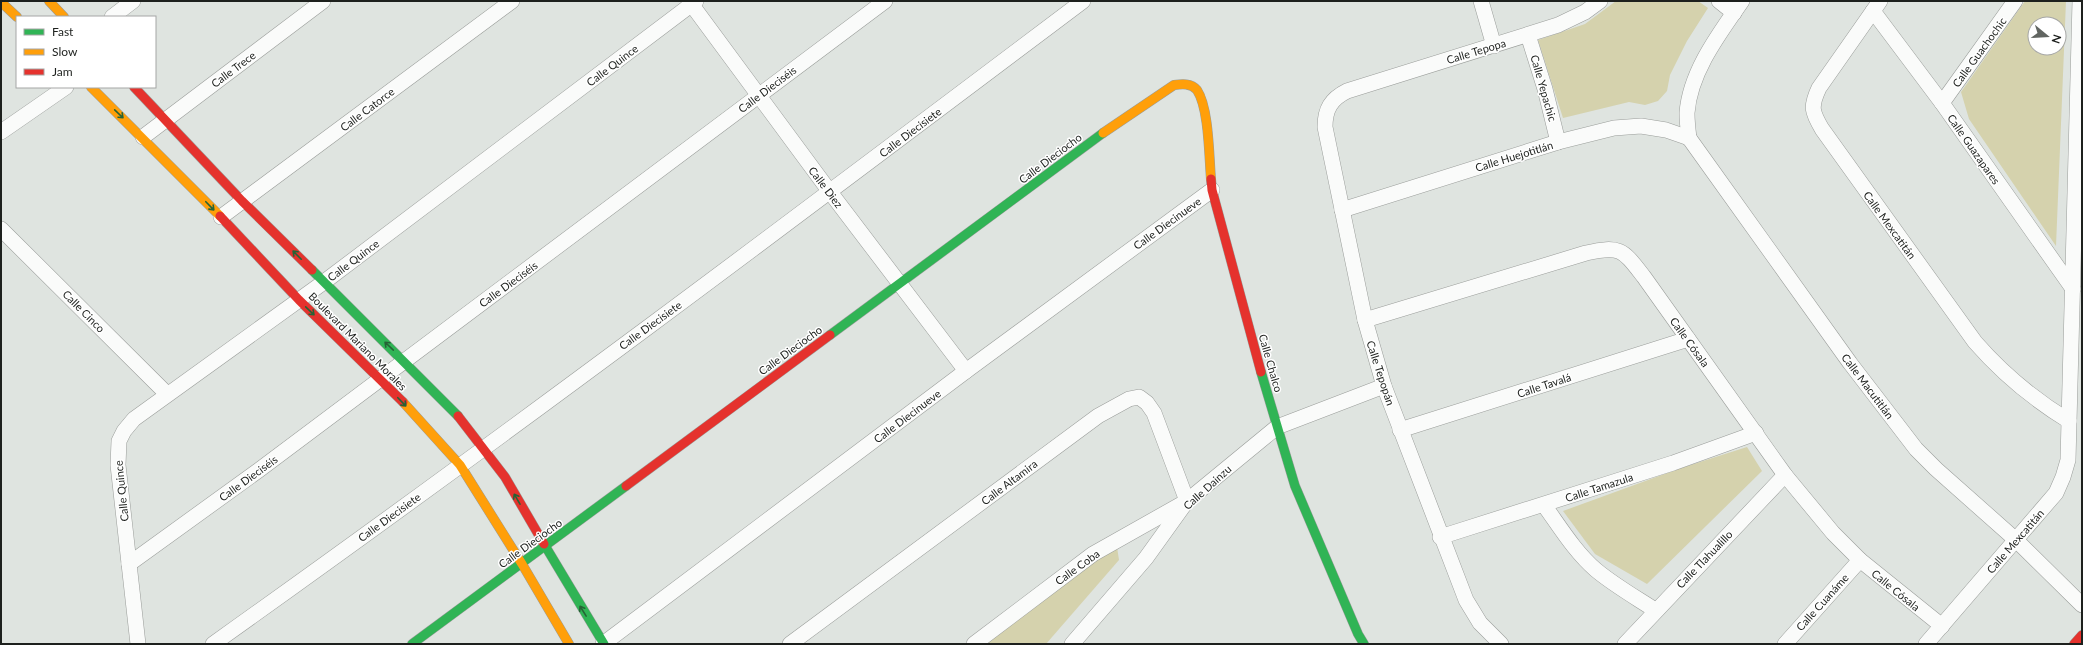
<svg xmlns="http://www.w3.org/2000/svg" width="2083" height="645" font-family="Lato,sans-serif">
<rect width="100%" height="100%" fill="#dfe4e0"/>
<g fill="#d5d2ad" fill-rule="evenodd">
<path d="M1616 1H1698L1708 8 1687 41 1670 75 1667 91 1658 101 1645 105 1629 102 1563 118 1538 40 1585 24Z"/>
<path d="M2025 1H2066L2056 246 1969 119 1961 92ZM2035 24H2059V48H2035Z"/>
<path d="M1747 447 1762 471 1647 584 1595 554 1563 511 1681 468Z"/>
<path d="M1117 547 1119 560 1046 644H986L1085 567Z"/>
</g>
<g fill="none" stroke-linecap="round" stroke-linejoin="round">
<g stroke="#9a9d9a" stroke-width="16">
<g id="street">
<path d="M689 1 830 192 966 371"/>
<path d="M1481 1 1494 46"/>
<path d="M1719 1 1734 13"/>
<path d="M1880 1 1819 88C1810 107 1812 112 1822 129L1975 342C2002 373 2033 399 2069 421"/>
<path d="M1873 11 1942 103 2073 289"/>
<path d="M112 17 133 1"/>
<path d="M1528 35 1545 89 1558 142"/>
<path d="M1942 103 2015 1"/>
<path d="M1 132 66 87"/>
<path d="M143 137 323 1"/>
<path d="M1689 138 1850 363 1916 449 1936 469 2016 540 2082 605"/>
<path d="M1689 138C1688 130 1687 121 1687 113 1690 72 1719 34 1742 1"/>
<path d="M1342 210 1558 142 1614 128 1641 126 1666 130 1689 138"/>
<path d="M221 217 512 1"/>
<path d="M1 229 167 394"/>
<path d="M1365 320 1586 253C1621 245 1623 250 1644 277L1785 475 1833 533 1860 560 1942 626"/>
<path d="M1400 430 1688 339"/>
<path d="M1544 505C1560 527 1575 552 1596 570 1614 585 1635 597 1655 610"/>
<path d="M1440 537 1673 463 1756 433"/>
<path d="M129 564 259 470 885 1"/>
<path d="M138 644 118 465 119 441 124 431 134 419 324 282 696 1"/>
<path d="M213 644C507 435 795 218 1083 1"/>
<path d="M603 644 966 371 1212 190"/>
<path d="M790 644 1098 416 1129 399 1139 397 1147 403 1154 413 1187 501 1093 554 974 644"/>
<path d="M1072 644 1146 558 1187 501 1277 427 1384 386"/>
<path d="M1501 644 1480 623 1466 600 1384 386 1365 320 1325 127C1325 109 1331 99 1347 91L1558 25 1585 12 1600 1"/>
<path d="M1625 644 1785 475"/>
<path d="M1785 644 1860 560"/>
<path d="M1926 644 2056 493 2063 477 2068 460 2080 1"/>
</g>
</g>
<g stroke="#9a9d9a" stroke-width="10">
<g id="fast">
<path d="M312 270 458 416"/>
<path d="M830 335 1103 133"/>
<path d="M1261 372 1295 486 1358 634 1364 644"/>
<path d="M544 544 604 644"/>
<path d="M412 644 626 486"/>
</g>
</g>
<g stroke="#9a9d9a" stroke-width="10">
<g id="slow">
<path d="M49 1 64 17"/>
<path d="M1 2 17 17"/>
<path d="M91 87 220 216"/>
<path d="M1103 133 1174 85C1182 84 1191 83 1197 90 1209 108 1209 156 1211 179"/>
<path d="M403 402 460 465 522 564 569 644"/>
</g>
</g>
<g stroke="#9a9d9a" stroke-width="10">
<g id="jam">
<path d="M134 87 242 201 312 270"/>
<path d="M1211 179 1212 190 1261 372"/>
<path d="M220 216 299 300 403 402"/>
<path d="M458 416 505 477 544 544"/>
<path d="M626 486 830 335"/>
<path d="M2074 644 2082 635"/>
</g>
</g>
<use href="#street" stroke="#fafbfa" stroke-width="15"/>
<use href="#fast" stroke="#30b455" stroke-width="9"/>
<use href="#slow" stroke="#ff9f0a" stroke-width="9"/>
<use href="#jam" stroke="#e5322d" stroke-width="9"/>
</g>
<defs><path id="oneway-shaft" d="M-6 0H5M1.5-3L5.5 0L1.5 3" fill="none" stroke-width="1.6" stroke-linecap="round" stroke-linejoin="round"/></defs>
<g stroke="#266336">
<use href="#oneway-shaft" transform="translate(119 114) rotate(44)"/>
<use href="#oneway-shaft" transform="translate(210 206) rotate(46)"/>
<use href="#oneway-shaft" transform="translate(297 255) rotate(-135)"/>
<use href="#oneway-shaft" transform="translate(310 311) rotate(44)"/>
<use href="#oneway-shaft" transform="translate(389 346) rotate(-136)"/>
<use href="#oneway-shaft" transform="translate(402 402) rotate(46)"/>
<use href="#oneway-shaft" transform="translate(517 499) rotate(-120)"/>
<use href="#oneway-shaft" transform="translate(583 611) rotate(-122)"/>
</g>
<g text-anchor="middle" dominant-baseline="central" stroke-width="3" stroke-linejoin="round" paint-order="stroke">
<g font-size="11" fill="#1d201d" stroke="#fff">
<text transform="translate(1476 51) rotate(-17)">Calle Tepopa</text>
<text transform="translate(1979 52) rotate(-54)">Calle Guachochic</text>
<text transform="translate(612 65) rotate(-37)">Calle Quince</text>
<text transform="translate(233 69) rotate(-37)">Calle Trece</text>
<text transform="translate(1544 88) rotate(74)">Calle Yepachic</text>
<text transform="translate(767 89) rotate(-37)">Calle Dieciséis</text>
<text transform="translate(367 109) rotate(-37)">Calle Catorce</text>
<text transform="translate(910 132) rotate(-37)">Calle Diecisiete</text>
<text transform="translate(1974 149) rotate(55)">Calle Guazapares</text>
<text transform="translate(1514 156) rotate(-17)">Calle Huejotitlán</text>
<text transform="translate(1050 158) rotate(-37)">Calle Dieciocho</text>
<text transform="translate(826 187) rotate(53)">Calle Diez</text>
<text transform="translate(1167 223) rotate(-36)">Calle Diecinueve</text>
<text transform="translate(1890 225) rotate(54)">Calle Mexcatitán</text>
<text transform="translate(353 260) rotate(-37)">Calle Quince</text>
<text transform="translate(508 284) rotate(-36)">Calle Dieciséis</text>
<text transform="translate(84 311) rotate(45)">Calle Cinco</text>
<text transform="translate(650 325) rotate(-36)">Calle Diecisiete</text>
<text transform="translate(358 341) rotate(45)">Boulevard Mariano Morales</text>
<text transform="translate(1690 342) rotate(54)">Calle Cósala</text>
<text transform="translate(790 350) rotate(-36)">Calle Dieciocho</text>
<text transform="translate(1271 363) rotate(74)">Calle Chalco</text>
<text transform="translate(1381 373) rotate(72)">Calle Tepopán</text>
<text transform="translate(1544 385) rotate(-18)">Calle Tavalá</text>
<text transform="translate(1868 386) rotate(53)">Calle Macutitlán</text>
<text transform="translate(907 416) rotate(-37)">Calle Diecinueve</text>
<text transform="translate(248 478) rotate(-36)">Calle Dieciséis</text>
<text transform="translate(1009 482) rotate(-37)">Calle Altamira</text>
<text transform="translate(1207 487) rotate(-42)">Calle Dainzu</text>
<text transform="translate(1599 487) rotate(-18)">Calle Tamazula</text>
<text transform="translate(121 491) rotate(-96)">Calle Quince</text>
<text transform="translate(389 517) rotate(-36)">Calle Diecisiete</text>
<text transform="translate(2015 541) rotate(-49)">Calle Mexcatitán</text>
<text transform="translate(530 543) rotate(-36)">Calle Dieciocho</text>
<text transform="translate(1704 559) rotate(-46)">Calle Tlahualillo</text>
<text transform="translate(1077 567) rotate(-36)">Calle Coba</text>
<text transform="translate(1896 590) rotate(39)">Calle Cósala</text>
<text transform="translate(1822 602) rotate(-48)">Calle Cuanáme</text>
</g>
</g>
<rect width="2083" height="645" fill="none" stroke="#1d201d" stroke-width="4"/>
<rect x="16" y="16" width="140" height="72" fill="#ffffff" stroke="#a5a6a5"/>
<rect x="24" y="29" width="20" height="6" fill="#30b455" stroke="#a5a6a5"/>
<text x="52" y="36" font-size="12" fill="#1d201d">Fast</text>
<rect x="24" y="49" width="20" height="6" fill="#ff9f0a" stroke="#a5a6a5"/>
<text x="52" y="56" font-size="12" fill="#1d201d">Slow</text>
<rect x="24" y="69" width="20" height="6" fill="#e5322d" stroke="#a5a6a5"/>
<text x="52" y="76" font-size="12" fill="#1d201d">Jam</text>
<g transform="translate(2047 36) rotate(108)"><circle r="19" fill="#ffffff" stroke="#a5a6a5"/>
<path d="M0-3L7 15L0 10L-7 15Z" fill="#616561"/>
<text y="-6" font-size="11" font-weight="bold" text-anchor="middle" fill="#1d201d">N</text>
</g>
</svg>
